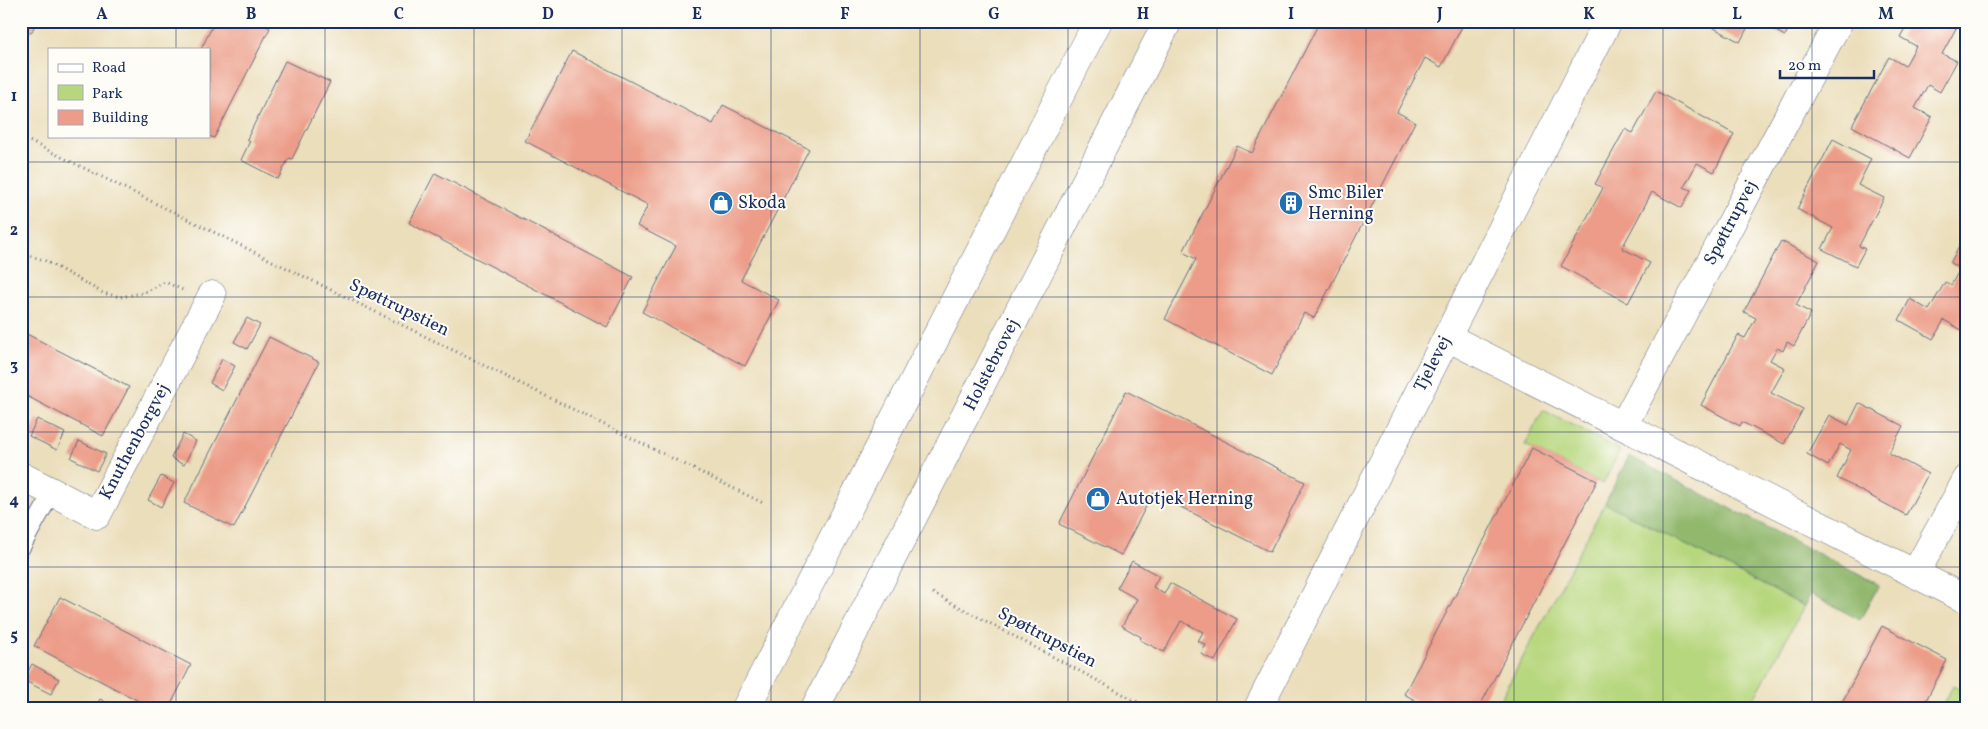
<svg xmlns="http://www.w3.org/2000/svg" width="1988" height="729" font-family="Vollkorn,serif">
<rect width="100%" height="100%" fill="#fdfcf7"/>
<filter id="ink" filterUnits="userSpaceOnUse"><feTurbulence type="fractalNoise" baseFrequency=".02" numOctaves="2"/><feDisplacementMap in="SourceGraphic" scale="10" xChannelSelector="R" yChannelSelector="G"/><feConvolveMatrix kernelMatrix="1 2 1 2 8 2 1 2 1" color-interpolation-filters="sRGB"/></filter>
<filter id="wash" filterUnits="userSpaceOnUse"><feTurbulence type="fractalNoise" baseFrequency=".0096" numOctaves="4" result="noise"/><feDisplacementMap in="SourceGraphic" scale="20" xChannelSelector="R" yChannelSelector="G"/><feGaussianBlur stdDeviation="1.12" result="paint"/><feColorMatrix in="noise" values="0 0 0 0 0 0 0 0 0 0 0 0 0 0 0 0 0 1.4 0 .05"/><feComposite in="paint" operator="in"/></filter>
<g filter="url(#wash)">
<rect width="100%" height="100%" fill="#ebdebb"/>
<g fill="#b7d77e" stroke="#69836e">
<path d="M1543 410 1620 450 1603 484 1525 445Z"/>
<path d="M1605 503 1804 606 1749 708H1496Z"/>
<path d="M1953 686 1967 693V708H1942Z"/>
</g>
<path fill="#91b86d" stroke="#567466" d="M1629 456 1879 585 1860 620 1811 594 1804 606 1605 503Z"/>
<g id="blocks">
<g fill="#ec9c88">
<path d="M21 21H37L31 33 21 28Z"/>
<path d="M215 21H256L270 28 214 138 209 136V49H201Z"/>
<path d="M1320 21H1465L1441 67 1425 58 1397 112 1415 122 1314 318 1304 313 1272 375 1165 319 1196 259 1183 252 1237 146 1252 153Z"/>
<path d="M1701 21H1751L1740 42Z"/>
<path d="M1757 21H1792L1785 36Z"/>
<path d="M1909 21H1960L1942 54 1957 61 1940 92 1928 85 1915 108 1932 117 1910 158 1852 126 1889 57 1905 66 1916 46 1900 37Z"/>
<path d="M572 51 713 124 723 105 809 149 741 280 779 300 745 366 642 312 676 246 637 226 648 205 525 141Z"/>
<path d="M285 61 330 82 292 159 289 158 278 179 241 160 250 141 247 139Z"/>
<path d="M1656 91 1734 134 1714 172 1697 163 1684 187 1691 190 1682 208 1652 192 1622 248 1650 263 1628 303 1561 266 1603 188 1595 184 1625 129 1633 133Z"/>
<path d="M1833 139 1871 159 1858 185 1884 198 1859 246 1865 249 1856 266 1822 249 1833 228 1797 209Z"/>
<path d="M435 173 633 277 607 327 409 223Z"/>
<path d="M1781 241 1819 261 1796 305 1811 313 1794 346 1787 342 1783 351 1777 348 1770 360 1785 368 1771 393 1803 409 1784 444 1742 422 1740 426 1701 405 1738 335 1745 338 1756 318 1744 312Z"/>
<path d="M1960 245 1967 248V333L1944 320 1933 339 1899 320 1910 299 1929 310 1945 282 1951 285 1960 269 1950 263Z"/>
<path d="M247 318 260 325 247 349 234 342Z"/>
<path d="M21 331 129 387 103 436 21 393Z"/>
<path d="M269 337 319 362 234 528 184 503Z"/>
<path d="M222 359 235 366 222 390 210 383Z"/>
<path d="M1126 391 1305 482 1270 552 1153 493 1121 555 1059 524Z"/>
<path d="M1859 403 1903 426 1889 453 1928 474 1906 515 1837 478 1851 450 1840 444 1828 466 1807 454 1829 415 1848 425Z"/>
<path d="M37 419 65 433 57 450 29 436Z"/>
<path d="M183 434 196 441 184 465 171 458Z"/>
<path d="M79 441 106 454 97 471 71 458Z"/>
<path d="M1532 448 1597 481 1479 708H1429L1404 694Z"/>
<path d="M161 476 174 483 161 507 148 500Z"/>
<path d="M1132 561 1159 576 1153 587 1164 594 1170 583 1237 619 1215 661 1201 654 1206 645 1198 641 1203 632 1181 621 1164 652 1140 640 1141 637 1122 626 1137 599 1117 588Z"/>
<path d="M60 597 191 665 169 708H152L34 646Z"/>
<path d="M1882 626 1947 660 1922 708H1839Z"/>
<path d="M32 664 59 679 51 694 23 680Z"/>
<path d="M100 699 117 708H95Z"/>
</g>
</g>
</g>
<g filter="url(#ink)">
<use href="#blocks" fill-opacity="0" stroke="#646c7f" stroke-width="1"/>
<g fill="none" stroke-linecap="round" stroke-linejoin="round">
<g stroke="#646c7f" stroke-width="18">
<path id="service" d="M21 549 53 491"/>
</g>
<g stroke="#646c7f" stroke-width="29">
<g id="minor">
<path d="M1447 337 1967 600"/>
<path d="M1623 426 1839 21"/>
<path d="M21 476 97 515 212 295"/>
<path d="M1915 574 1967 479"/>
<path d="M1258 708 1608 21"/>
</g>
</g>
<g stroke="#646c7f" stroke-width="29">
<g id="secondary">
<path d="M746 708 1098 21"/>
<path d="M815 708 1168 21"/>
</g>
</g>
<g stroke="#646c7f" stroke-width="3" stroke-dasharray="1 4" stroke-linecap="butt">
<path d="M21 137 765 504"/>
<path d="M21 253 44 260 103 293 120 297 143 293 165 282 183 290"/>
<path d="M933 593 1149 708"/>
</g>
<use href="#service" stroke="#fff" stroke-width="16"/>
<use href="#minor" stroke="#fff" stroke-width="28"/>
<use href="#secondary" stroke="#fff" stroke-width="28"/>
</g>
</g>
<path fill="none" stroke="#1b2f5e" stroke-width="1" stroke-opacity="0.55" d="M176 21V49M325 21V708M474 21V708M622 21V708M771 21V708M920 21V708M1068 21V708M1217 21V708M1366 21V708M1514 21V708M1663 21V708M1812 21V708M176 136V708M21 162H1967M21 297H1967M21 432H1967M21 567H1967"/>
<defs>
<g id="shop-disc" transform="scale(1.25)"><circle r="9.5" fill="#1f6fb2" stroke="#fdfcf7"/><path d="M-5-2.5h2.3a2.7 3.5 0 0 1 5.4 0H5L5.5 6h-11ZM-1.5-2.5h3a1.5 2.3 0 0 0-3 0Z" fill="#fff"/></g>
<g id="building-disc" transform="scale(1.25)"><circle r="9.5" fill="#1f6fb2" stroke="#fdfcf7"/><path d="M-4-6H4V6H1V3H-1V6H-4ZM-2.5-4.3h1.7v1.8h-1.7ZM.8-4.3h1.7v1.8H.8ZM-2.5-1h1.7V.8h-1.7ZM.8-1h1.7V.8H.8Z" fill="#fff"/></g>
</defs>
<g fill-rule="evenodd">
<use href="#shop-disc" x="721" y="203"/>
<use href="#building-disc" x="1291" y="203"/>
<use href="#shop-disc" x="1098" y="499"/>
</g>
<g text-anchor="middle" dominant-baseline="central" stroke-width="4" stroke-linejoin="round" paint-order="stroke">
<g font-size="18" fill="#1b2f5e" stroke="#fdfcf7" text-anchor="start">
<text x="1308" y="193">Smc Biler<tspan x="1308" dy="21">Herning</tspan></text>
<text x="738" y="203">Skoda</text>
<text x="1116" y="499">Autotjek Herning</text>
</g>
<g font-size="18" fill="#1b2f5e" stroke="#fdfcf7">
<text transform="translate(1731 223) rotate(-62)">Spøttrupvej</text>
<text transform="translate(399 308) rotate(26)">Spøttrupstien</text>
<text transform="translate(1433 364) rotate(-63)">Tjelevej</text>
<text transform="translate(992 365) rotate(-63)">Holstebrovej</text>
<text transform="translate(135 442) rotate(-62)">Knuthenborgvej</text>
<text transform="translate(1047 638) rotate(28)">Spøttrupstien</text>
</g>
</g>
<rect width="1988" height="729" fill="none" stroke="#fdfcf7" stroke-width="55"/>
<rect x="48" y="48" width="162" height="90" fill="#fdfcf7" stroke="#a3aaba"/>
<rect x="58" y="64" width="25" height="8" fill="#ffffff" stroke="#a3aaba"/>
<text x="92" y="72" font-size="15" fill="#1b2f5e">Road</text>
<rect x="58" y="85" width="25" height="15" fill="#b7d77e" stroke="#a3aaba"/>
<text x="92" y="98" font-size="15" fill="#1b2f5e">Park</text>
<rect x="58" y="110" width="25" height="15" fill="#ec9c88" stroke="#a3aaba"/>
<text x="92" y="122" font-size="15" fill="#1b2f5e">Building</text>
<path d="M1780 70v8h94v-8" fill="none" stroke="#1b2f5e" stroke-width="2.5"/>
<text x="1788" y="70" font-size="15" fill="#1b2f5e" stroke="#fdfcf7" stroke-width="4" paint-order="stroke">20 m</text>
<rect x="28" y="28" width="1932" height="674" fill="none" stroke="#1b2f5e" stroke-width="2"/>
<g font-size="16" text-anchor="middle" font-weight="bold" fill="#1b2f5e">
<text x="102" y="19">A</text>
<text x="251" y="19">B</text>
<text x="399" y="19">C</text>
<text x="548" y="19">D</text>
<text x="697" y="19">E</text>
<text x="845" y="19">F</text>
<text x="994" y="19">G</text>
<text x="1143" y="19">H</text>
<text x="1291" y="19">I</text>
<text x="1440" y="19">J</text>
<text x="1589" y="19">K</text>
<text x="1737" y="19">L</text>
<text x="1886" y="19">M</text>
<text x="14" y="101">1</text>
<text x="14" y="235">2</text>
<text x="14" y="370">3</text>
<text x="14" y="505">4</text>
<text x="14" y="640">5</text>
</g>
</svg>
